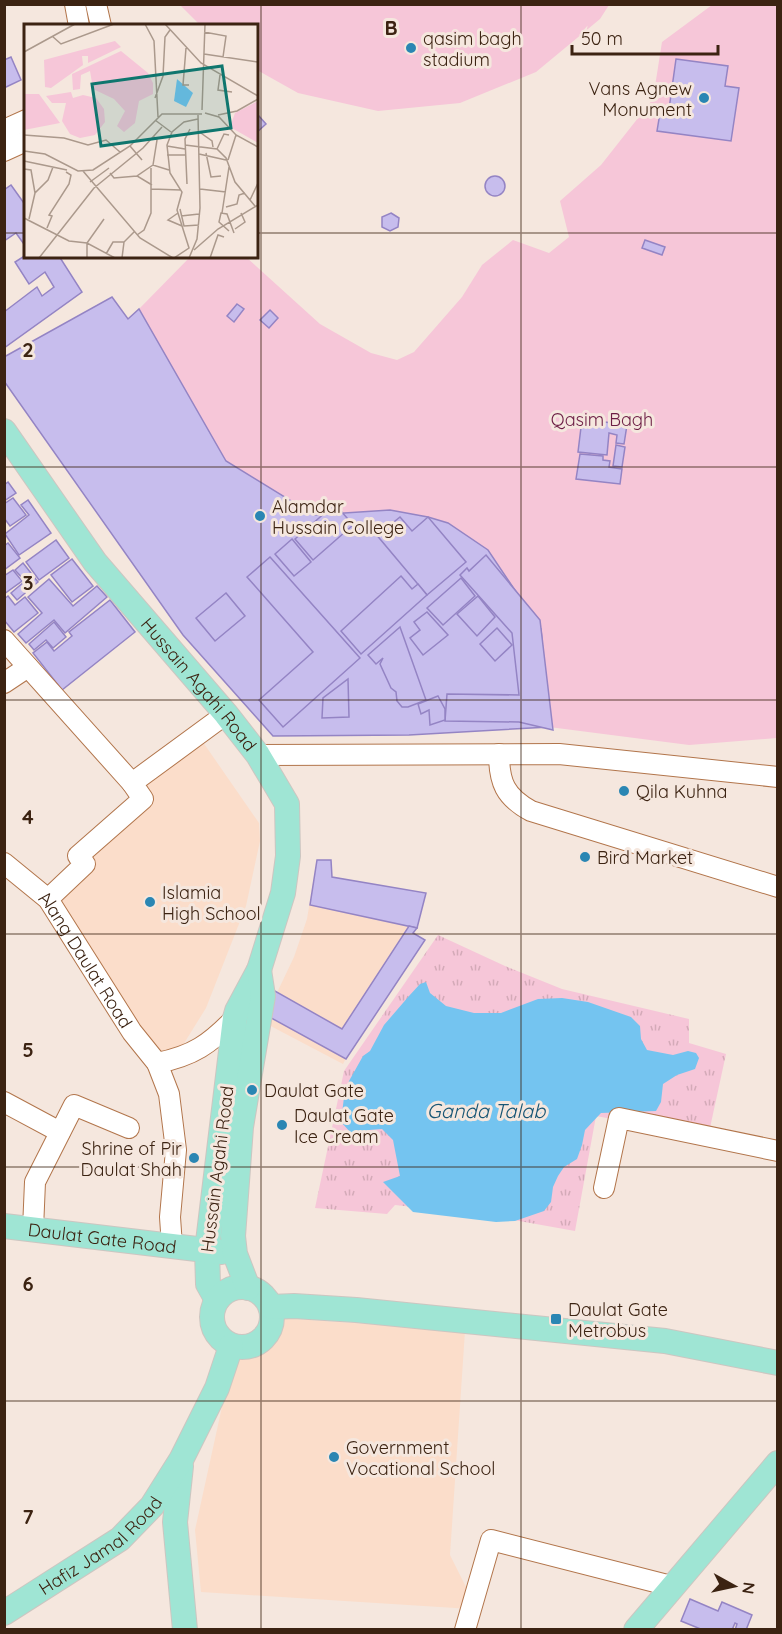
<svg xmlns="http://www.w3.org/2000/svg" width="782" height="1634" font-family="Quicksand,sans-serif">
<defs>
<pattern id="grass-tufts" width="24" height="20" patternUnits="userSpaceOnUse" patternTransform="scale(1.5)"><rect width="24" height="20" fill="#f6c6d8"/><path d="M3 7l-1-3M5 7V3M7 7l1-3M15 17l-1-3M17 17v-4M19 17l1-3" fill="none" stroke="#d4aab8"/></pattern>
</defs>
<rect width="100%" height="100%" fill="#f5e7de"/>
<g fill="#fbddca">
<path d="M198 735 259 823 260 841 246 906 206 1008 183 1045 157 1063 50 897 85 864 143 800 132 783Z"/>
<path d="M316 864H331L329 876 421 893 410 936 343 1064 263 1022 294 957 307 919Z"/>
<path d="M282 1318 465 1331 450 1555 473 1601 471 1609 201 1592 195 1530 227 1384 248 1336 261 1325Z"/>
</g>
<path fill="url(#grass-tufts)" d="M438 935 505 966 562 989 689 1019V1043L726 1054 708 1137 596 1116 575 1231 486 1215 395 1205 387 1214 315 1208 344 1071Z"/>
<g fill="#f6c6d8">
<path d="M180 5H609L600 19 536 72 460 103 378 111 298 93 257 70 256 26 200 25Z"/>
<path d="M712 5H777V738L689 745 549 727 541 629 488 550 448 523 428 517 390 510 314 515 226 461 139 309 190 257H246L320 324 371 353 397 360 414 352 462 297 482 265 513 240 549 253 569 237 560 201 601 165 653 99 662 42Z"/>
</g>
<path fill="#74c4f0" d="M426 982 430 993 446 1006 474 1013H501L538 999 562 998 588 1002 631 1017 640 1026 641 1039 647 1050 673 1055 688 1051 696 1053 699 1058 695 1069 677 1075 663 1084 661 1102 656 1111 601 1113 585 1130 582 1145 577 1159 564 1167 558 1176 553 1187 551 1202 544 1211 515 1221 496 1222 413 1212 383 1182 400 1176 393 1140 382 1129 369 1130 366 1133H351L341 1122 344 1097 349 1081 363 1056 370 1051 384 1025 409 996 420 984Z"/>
<g fill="#c7bded" stroke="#9484c4" stroke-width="1.5">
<path d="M11 57 21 80 4 88V60Z"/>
<path d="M676 59 728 66 725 86 739 88 731 141 657 131 661 107 669 109Z"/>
<path d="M258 115 266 124 256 133V117Z"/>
<circle cx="495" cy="186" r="10"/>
<path d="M11 185 26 206V247L16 233 4 241V190Z"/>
<path d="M391 213 399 218 398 227 390 231 382 227V217Z"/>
<path d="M645 240 665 247 662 255 642 248Z"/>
<path d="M26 255V256H59L82 292 4 348V312L37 287 42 296 54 287 45 272 29 284 15 262Z"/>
<path d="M112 297 128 319 139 309 226 461 314 515 390 510 428 517 448 523 488 550 541 629 549 727 409 735 273 736 183 635 4 381V357Z"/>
<path d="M237 304 244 309 234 322 227 316Z"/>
<path d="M270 310 278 318 269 328 260 320Z"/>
<path d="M582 419 627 425 624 444 616 443 617 435 609 433 607 455 578 452Z"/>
<path d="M616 445 625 447 622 467 613 466Z"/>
<path d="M580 454 603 456V460L610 461 609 467 622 469 620 484 576 479Z"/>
<path d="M8 482 16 493 4 501V485Z"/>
<path d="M13 498 26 515 10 526 4 518V504Z"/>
<path d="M28 500 51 533 19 555 5 534 29 515 21 505Z"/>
<path d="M335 504 353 525 313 560 295 539Z"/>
<path d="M400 517 412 531 428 517 466 562 427 595 375 533 381 528 384 530Z"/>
<path d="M292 539 311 562 294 576 275 554Z"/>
<path d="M56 540 69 558 39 580 26 562Z"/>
<path d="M8 543 20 558 4 570V546Z"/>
<path d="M486 555 540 620 553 730 519 722 445 721 447 694 519 695 512 633 460 575 467 568 469 571Z"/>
<path d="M270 557 360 658 283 727 259 700 313 652 247 577Z"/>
<path d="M72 559 93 586 72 602 51 575Z"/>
<path d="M23 563 38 582 17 600 11 593 25 581 15 570Z"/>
<path d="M13 570 22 581 4 594V576Z"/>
<path d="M401 576 412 589 418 584 427 595 361 654 341 631Z"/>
<path d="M461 578 475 596 443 625 427 608Z"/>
<path d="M49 579 73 606 97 586 107 597 65 633 54 620 26 643 18 634 42 613 28 597Z"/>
<path d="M226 593 245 616 215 641 196 618Z"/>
<path d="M8 596 15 605 25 597 38 613 14 632 4 620V599Z"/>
<path d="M478 596 495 617 477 636 457 614Z"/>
<path d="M110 600 135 632 62 690 33 653 47 642 54 651 72 636 69 632Z"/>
<path d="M427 612 448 635 423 655 410 638 420 630 414 622Z"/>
<path d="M54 622 66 637 53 648 46 640 34 650 29 644Z"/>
<path d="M400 627 426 700 408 707H402L397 701 396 692 391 688 380 664 383 658 376 664 368 655Z"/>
<path d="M497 628 512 645 495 661 480 644Z"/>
<path d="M348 679 349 717 322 718 323 698Z"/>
<path d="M438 696 445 709V720L430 725 429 710 421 714 418 704Z"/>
<path d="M317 860H331L332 877 426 893 417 928 310 905Z"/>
<path d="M409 926 417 928 413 933 425 940 346 1059 264 1014 275 991 342 1029Z"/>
<path d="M690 1599 718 1611 722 1602 752 1615 746 1630H735L737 1624 735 1623 732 1630H703L681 1621Z"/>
</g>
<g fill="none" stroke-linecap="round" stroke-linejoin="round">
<g stroke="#b2754b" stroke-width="22">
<g id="minor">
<path d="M75 4 79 26"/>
<path d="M96 4 101 26"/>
<path d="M4 130 26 120"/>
<path d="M4 151 26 141"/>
<path d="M4 640 132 783"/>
<path d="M4 683 28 667"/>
<path d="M499 754C499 782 505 797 531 811L778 887"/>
<path d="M258 755 559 754 778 777"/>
<path id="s1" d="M4 863 48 899 132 1032 157 1063 169 1094 176 1150 170 1217 172 1246"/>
<path d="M48 899 85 864 78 856 143 799 132 783 226 714"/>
<path d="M157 1063C193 1056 210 1044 235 1018"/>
<path d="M4 1102 60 1132"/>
<path d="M604 1188 619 1118 778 1151"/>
<path d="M33 1229 35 1182 74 1105 129 1128"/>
<path d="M465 1630 491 1540 671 1586"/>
</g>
</g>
<g stroke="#ccc6c1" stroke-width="26">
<g id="major">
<path id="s2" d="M4 431 95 562 226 714 258 755 287 804 288 856 283 893 259 970 237 1011 235 1018 207 1250 208 1284 217 1300"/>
<path id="s3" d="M4 1226 222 1252"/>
<circle cx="242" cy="1317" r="30"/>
<path d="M248 1288 235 1254 233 1236 241 1127 263 996 259 970"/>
<path d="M271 1307 294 1306 356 1310 665 1341 778 1363"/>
<path d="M181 1466 175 1522 185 1630"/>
<path id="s4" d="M4 1613 120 1539 152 1506 181 1460 217 1388 231 1346"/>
<path d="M636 1630 778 1463"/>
</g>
</g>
<use href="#minor" stroke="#fff" stroke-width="20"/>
<use href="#major" stroke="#9fe5d4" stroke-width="24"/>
</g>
<path fill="none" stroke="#3c2312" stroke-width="1.5" stroke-opacity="0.55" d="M261 4V1630M521 4V1630M4 233H26M256 233H778M4 467H778M4 700H778M4 934H778M4 1167H778M4 1401H778"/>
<g fill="#2a86b3" stroke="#f5e7de" stroke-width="2">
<circle cx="411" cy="48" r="6"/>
<circle cx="704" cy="98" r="6"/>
<circle cx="260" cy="516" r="6"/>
<circle cx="624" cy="791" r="6"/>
<circle cx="585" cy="857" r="6"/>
<circle cx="150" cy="902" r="6"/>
<circle cx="252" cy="1090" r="6"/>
<circle cx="282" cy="1125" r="6"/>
<circle cx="194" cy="1158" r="6"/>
<rect x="550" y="1313" width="12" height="12" rx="3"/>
<circle cx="334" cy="1457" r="6"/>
</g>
<g text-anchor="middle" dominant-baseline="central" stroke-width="6" stroke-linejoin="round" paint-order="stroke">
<g font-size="18" fill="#3c2312" stroke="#f5e7de" text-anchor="start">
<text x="423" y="38">qasim bagh<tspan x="423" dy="21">stadium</tspan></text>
<text x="692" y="88" text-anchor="end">Vans Agnew<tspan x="692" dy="21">Monument</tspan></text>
<text x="272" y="506">Alamdar<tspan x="272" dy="21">Hussain College</tspan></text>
<text x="636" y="791">Qila Kuhna</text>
<text x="597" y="857">Bird Market</text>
<text x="162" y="892">Islamia<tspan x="162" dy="21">High School</tspan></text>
<text x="264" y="1090">Daulat Gate</text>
<text x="294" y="1115">Daulat Gate<tspan x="294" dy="21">Ice Cream</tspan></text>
<text x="182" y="1148" text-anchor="end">Shrine of Pir<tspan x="182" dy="21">Daulat Shah</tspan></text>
<text x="568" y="1309">Daulat Gate<tspan x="568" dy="21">Metrobus</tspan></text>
<text x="346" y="1447">Government<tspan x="346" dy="21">Vocational School</tspan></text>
</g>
<g font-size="18" fill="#6c1d44" stroke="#f5e7de">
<text x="602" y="419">Qasim Bagh</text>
</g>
<g font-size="18" fill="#3c2312" stroke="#f5e7de">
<text stroke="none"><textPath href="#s2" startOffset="320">Hussain Agahi Road</textPath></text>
<text stroke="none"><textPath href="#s1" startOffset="128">Alang Daulat Road</textPath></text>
<text transform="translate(217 1169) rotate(-83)">Hussain Agahi Road</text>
<text stroke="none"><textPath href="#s3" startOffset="99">Daulat Gate Road</textPath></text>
<text stroke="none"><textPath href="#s4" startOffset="118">Hafiz Jamal Road</textPath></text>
</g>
<g font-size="20" font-style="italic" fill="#185675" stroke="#f5e7de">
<text x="486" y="1110">Ganda Talab</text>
</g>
</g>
<g transform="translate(24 24)">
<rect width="234" height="234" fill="#f5e7de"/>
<path d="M91 17 97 23 64 39V32H58L59 41 27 64 21 63 20 36ZM97 27 124 49 129 59V70L115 77 111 99 100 108 93 102 101 87 90 75 69 65 66 47 57 51 56 65 49 66 48 50ZM47 68 49 74 59 71 72 74 80 85 81 98 71 111 56 114 46 110 38 97 42 79H28L22 72ZM0 70H15L36 99 0 106ZM234 77V119L206 103 211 89Z" fill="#f6c6d8"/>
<path d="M153 55 169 69 162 83 150 77Z" fill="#74c4f0"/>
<path fill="none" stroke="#ab998c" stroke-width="1.5" d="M121 0 130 17 134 93M141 0 177 39 234 72M180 8 202 12 199 33M28 12 37 20 90 0M162 24 159 61H165M0 28 51 0M180 30 234 38M196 51 194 66 208 68M131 74 139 52 141 13 146 6M178 86 181 0M181 89 195 93 212 111 234 123M194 91 213 87 234 75M131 96 147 108M174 107 188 117 189 123M0 111 40 114 64 121 82 116 96 128M161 121 193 125 202 134 211 158 231 182M106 122 118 136M143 122 161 125M193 125 200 110 205 111M0 127 21 130 54 147 69 146 106 122 138 90H178M182 129 187 153 197 152M175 130 202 136M143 131H162M204 136 212 111M0 137 43 146M129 141 133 116 130 113M0 145 7 146 11 169M59 147 116 214 149 234M86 149 90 154 113 152M66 158 85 144M163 160 161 115 166 105M128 161 113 152 129 141 145 146M70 164 119 124 138 103M127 165 157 166M176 165 202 168M226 176 234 159M202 183 213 180 215 171 221 169M156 185 160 202 175 201M154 189 144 196 158 202M198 189 205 143M157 192 175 190M0 194 45 217 63 219 91 234M5 195 11 169 24 156 29 143M23 204 28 192 25 191 45 160 47 151 42 148M211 205 221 198 217 189M205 207 195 198 197 189 203 190 210 209M113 211 120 206 127 189V144M170 226 194 205 234 181M82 230 89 218H100M15 234 70 164M63 234V219L80 195M98 234 100 218 110 208M150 234 165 224 153 186 158 168 146 149 143 121 148 108 160 98 174 95M165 234 173 215 176 184 174 91M186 234 194 211 200 213"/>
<path fill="#0f766e" fill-opacity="0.15" stroke="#0f766e" stroke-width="3" d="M198 42 207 104 77 122 68 60Z"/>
<rect width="234" height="234" fill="none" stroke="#3c2312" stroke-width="3"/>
</g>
<g font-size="20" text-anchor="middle" font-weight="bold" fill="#3c2312" stroke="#f5e7de" stroke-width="6" stroke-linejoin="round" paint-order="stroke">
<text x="391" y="35">B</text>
<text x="28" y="357">2</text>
<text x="28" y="590">3</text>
<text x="28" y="824">4</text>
<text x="28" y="1057">5</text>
<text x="28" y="1291">6</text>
<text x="28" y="1524">7</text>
</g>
<rect width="782" height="1634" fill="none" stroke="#3c2312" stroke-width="12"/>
<g transform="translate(734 1586) rotate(98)" stroke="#f5e7de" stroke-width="4.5" paint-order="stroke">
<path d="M0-4.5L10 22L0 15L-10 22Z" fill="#3c2312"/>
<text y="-9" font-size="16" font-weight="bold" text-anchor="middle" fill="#3c2312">N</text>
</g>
<path d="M572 45v9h146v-9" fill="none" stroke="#3c2312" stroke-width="3"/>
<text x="581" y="45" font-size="18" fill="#3c2312" stroke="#f5e7de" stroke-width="4.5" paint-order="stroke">50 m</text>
</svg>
